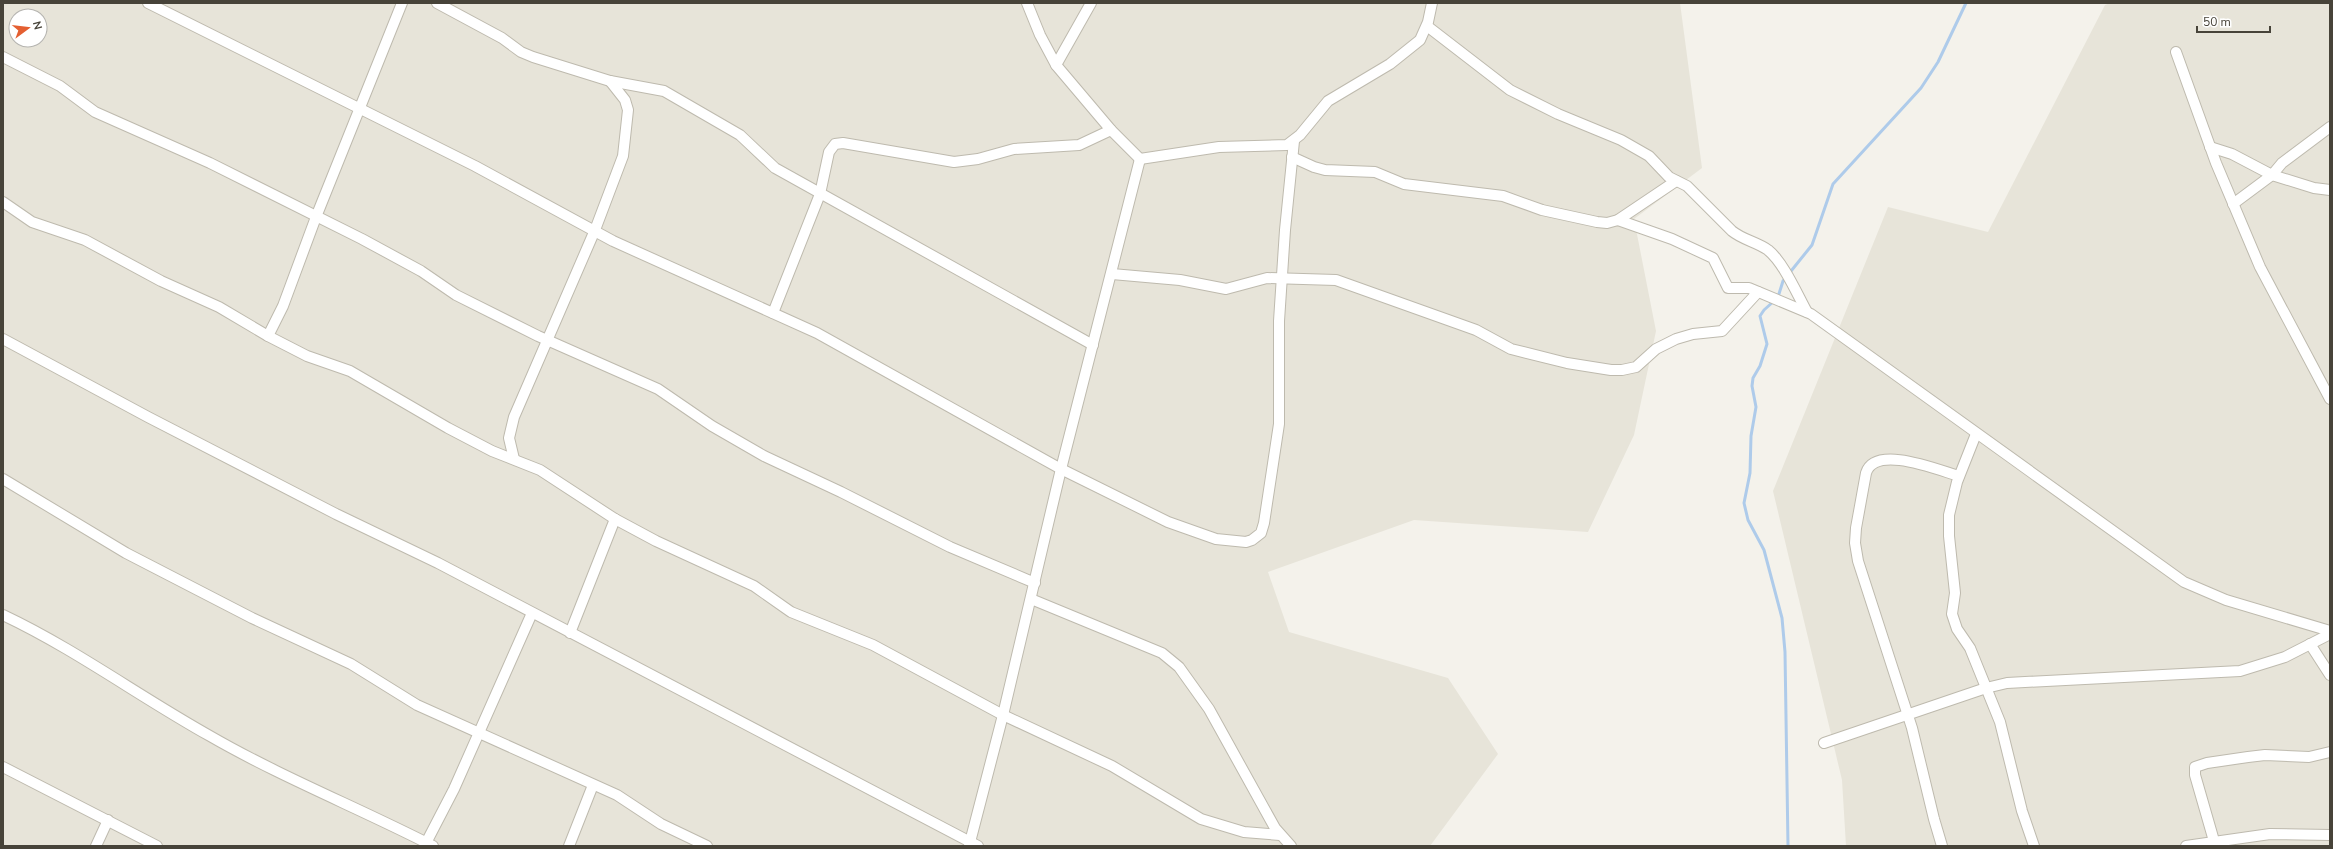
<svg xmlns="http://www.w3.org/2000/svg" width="2333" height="849" font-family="'Nunito Sans',sans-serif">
<rect width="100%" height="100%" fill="#f4f2eb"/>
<g fill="#e7e4d9" fill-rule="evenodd">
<path d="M3 3H1680L1702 168 1634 219 1656 331 1634 435 1588 532 1414 520 1268 572 1289 632 1448 678 1498 754 1430 846H3ZM16 16H40V40H16Z"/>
<path d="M2110 3H2330V846H1846L1842 780 1773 491 1888 207 1988 232 2105 5Z"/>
</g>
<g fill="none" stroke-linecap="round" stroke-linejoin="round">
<g stroke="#aecbea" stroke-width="3">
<path d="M1778 297 1783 281 1812 245 1833 184 1921 88 1938 62 1966 3"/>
<path d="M1774 301 1764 310 1760 316 1767 344 1760 366 1753 378 1752 386 1756 407 1751 436 1750 473 1744 503 1748 520 1764 550 1782 618 1785 652 1788 846"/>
</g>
<g stroke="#bebaae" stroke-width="12">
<g id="street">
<path d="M148 3 475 166 613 241 817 333 1061 469 1168 522 1216 539 1246 542 1252 540 1261 533 1264 523 1279 424V321L1285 230 1294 141"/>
<path d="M437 3 502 38 521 52 533 57 610 81 664 91 740 135 775 168 1093 345"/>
<path d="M1027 3 1040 35 1056 65 1111 130 1140 159"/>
<path d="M1427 26 1510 90 1558 114 1621 140 1649 156 1669 177 1687 186 1732 231C1743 240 1757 242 1768 250 1784 263 1797 294 1807 312"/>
<path d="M2176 52 2216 163 2260 267 2330 399"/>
<path d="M3 57 60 86 95 112 210 163 362 239 421 271 456 295 538 336 658 389 712 426 764 456 841 492 950 547 1035 583"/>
<path d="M1056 65 1091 3"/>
<path d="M2210 147 2232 154 2272 175 2282 163 2330 127"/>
<path d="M1292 157 1314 167 1325 170 1375 172 1404 184 1503 196 1542 210 1597 222 1607 223 1618 220 1676 181"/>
<path d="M1140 159 1219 147 1287 145 1300 135 1328 101 1390 64 1420 40 1428 22 1432 3"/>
<path d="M3 202 32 222 85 240 161 281 219 307 268 336 307 356 350 371 448 428 492 451 540 470 615 519 656 541 754 586 791 612 873 645 1003 715 1112 766 1201 819 1244 832 1280 835"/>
<path d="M2233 204 2272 175 2314 188 2330 190"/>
<path d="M1618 220 1672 239 1713 258 1728 288H1749L1811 314 2184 582 2226 600 2330 631"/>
<path d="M1112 274 1180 280 1226 289 1267 278 1336 280 1476 330 1511 349 1567 363 1611 370H1622L1636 367 1656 349 1676 339 1693 334 1722 331 1758 292"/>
<path d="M773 313 820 194 829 152 835 144 843 143 954 162 978 159 1014 149 1079 145 1111 130"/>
<path d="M268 336 283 306 316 217 402 3"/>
<path d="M3 339 148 417 336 514 438 563 978 846"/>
<path d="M1976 434 1957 482 1949 515V536L1955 593 1952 614 1957 629 1970 648 2000 722 2022 811 2034 846"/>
<path d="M514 459 509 438 514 417 595 230 623 156 628 110 625 100 610 81"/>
<path d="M3 479 126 553 252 618 351 664 417 705 617 795 661 824 707 846"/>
<path d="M1031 599 1162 653 1179 667 1209 709 1275 828 1291 846"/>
<path d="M3 615C75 649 140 697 210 736 281 777 359 808 433 846"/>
<path d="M570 633 615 519"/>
<path d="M2310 644 2330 675"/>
<path d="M1824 743 1986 688 2007 683 2240 671 2285 657 2330 634"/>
<path d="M3 767 157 846"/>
<path d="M2214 841 2195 775V767L2207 763 2248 757 2265 755 2309 757 2330 752"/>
<path d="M426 843 454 789 532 613"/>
<path d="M96 846 108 820"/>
<path d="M569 846 593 785"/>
<path d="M969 846 1003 715 1061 469 1140 159"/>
<path d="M1942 846 1934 819 1912 728 1858 561 1855 543 1856 528 1866 473C1875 444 1938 470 1959 476"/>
<path d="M2186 846 2270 834 2330 835"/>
</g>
</g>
<use href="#street" stroke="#fff" stroke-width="10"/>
</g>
<rect width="2333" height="849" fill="none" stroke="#474339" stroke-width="8"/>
<g transform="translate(28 28) rotate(75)"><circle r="19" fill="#ffffff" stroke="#b5b4b0"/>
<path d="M0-3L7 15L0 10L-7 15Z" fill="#e45f31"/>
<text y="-6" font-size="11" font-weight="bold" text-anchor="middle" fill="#474339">N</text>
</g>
<path d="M2197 26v6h73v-6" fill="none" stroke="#474339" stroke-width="2"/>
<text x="2203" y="26" font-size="12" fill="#474339" stroke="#ffffff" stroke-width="3" paint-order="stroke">50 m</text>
</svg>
